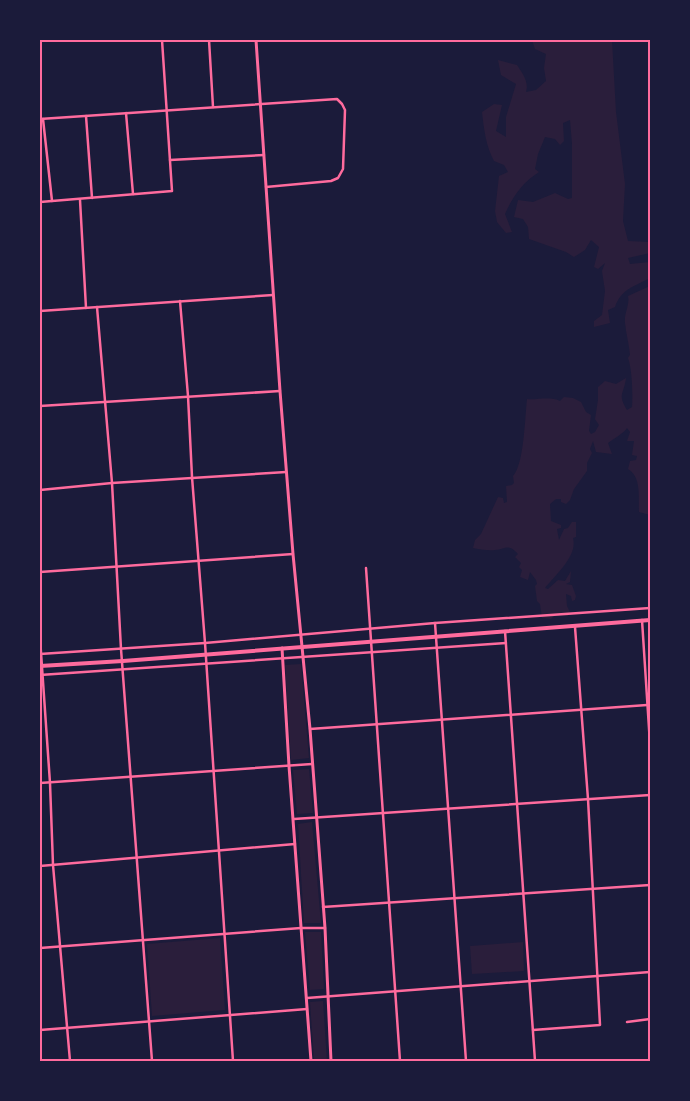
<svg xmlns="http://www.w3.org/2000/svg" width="690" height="1101" font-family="'IBM Plex Sans',sans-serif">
<rect width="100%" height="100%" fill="#1b1b3a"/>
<g fill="#2a1e3b">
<path d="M532 40H612L616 112 625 184 623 221 628 241 650 242V253L628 258 630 264 650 262V278C635 286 621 289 615 307L608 310 610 323 594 327V321L602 315 605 291 602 271 605 263 598 269 594 267 599 247 591 240 585 250 574 257 566 252 529 239 528 227 523 219 514 217 518 200 533 202 555 193 568 199 572 198V144L570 120 563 123 564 141 560 145 555 139 545 137 538 154 535 169 539 172C522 183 513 196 505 214L512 232 506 233 497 222 495 211 499 176 508 172 504 165 494 161C486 146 484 130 482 112L494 104 502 105 496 131 506 137V117L516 84 501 75 498 60 517 65C523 74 529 82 526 92L536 90 546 81 544 68 546 54 535 49Z"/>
<path d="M650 286V515L639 512C638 498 642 477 628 469L630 461 636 460 637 456 632 455 634 441H627L630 432 627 428C623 434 614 438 608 443L612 454 596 452 593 441 590 449 592 453 587 463V471L574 489 570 500 566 504 561 502V499H556L550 504 551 521 561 525V528L557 529 559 540 564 529 568 528 572 522H576V537L573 538C578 556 555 575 545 588L548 589 558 580 565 581 571 571 570 582 566 584 572 585 576 596 575 600 572 601 571 596 566 594 567 606 570 612 568 616 555 615 551 619 542 618 540 604 537 601 535 586 537 584 536 580 530 572 528 580 520 577 522 570 519 567 521 563 515 557 518 554C508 543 506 549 495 550 488 551 479 549 473 548L475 540 481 534 498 497 503 498 504 503 507 502 506 486 512 485 514 483 513 476C524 465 525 417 527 399 537 400 551 396 560 401L564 397 573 398 581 402 586 412 591 415 589 431 591 434 595 432 599 425 595 419 598 400V387L605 381 616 384 626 378C624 395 617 393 627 410L632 407C633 395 632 368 628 358L630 355C629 344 626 333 625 323 624 313 630 305 628 296Z"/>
<path d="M301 664 309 758 291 760 285 665Z"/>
<path d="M309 769 313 813 297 814 293 770Z"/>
<path d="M312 822 321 923H304L298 824Z"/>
<path d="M305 932H321L324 989 310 990Z"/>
<path d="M220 938 225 1010 152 1016 147 944Z"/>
<path d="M523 942 524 971 472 974 470 946Z"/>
<path d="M323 1001 327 1061H314L310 1002Z"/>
</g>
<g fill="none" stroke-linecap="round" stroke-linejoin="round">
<g stroke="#ff6b9d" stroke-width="2.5">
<path d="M209 40 213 107"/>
<path d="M126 113 133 194"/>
<path d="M86 116 92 198"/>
<path d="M40 119 337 99 342 104 345 110 343 169 338 178 331 181 266 187"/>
<path d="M43 119 52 201"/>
<path d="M170 160 264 155"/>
<path d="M80 200 86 308"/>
<path d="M40 202 172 191 162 40"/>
<path d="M180 301 188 396 192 477 205 643 233 1061"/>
<path d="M97 307 112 483 121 649 152 1061"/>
<path d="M40 311 273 295"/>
<path d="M40 406 280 391"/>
<path d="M40 490 112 483 286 472"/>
<path d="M366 568 400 1061"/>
<path d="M40 572 293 554"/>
<path d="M642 620 650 744"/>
<path d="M435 623 466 1061"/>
<path d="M505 631 535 1061"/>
<path d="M40 638 50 783 53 865 70 1061"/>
<path d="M40 654 205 643 435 623 650 608"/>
<path d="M40 675 506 643"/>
<path d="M310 729 647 705"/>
<path d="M40 783 312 764"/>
<path d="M294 819 650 795"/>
<path d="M40 866 295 844"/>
<path d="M323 907 650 885"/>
<path d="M40 948 301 928H325"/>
<path d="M307 998 650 972"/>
<path d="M627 1022 650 1019"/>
<path d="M40 1030 307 1009"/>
<path d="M533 1030 600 1025 588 799 575 627"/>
</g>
<g stroke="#ff6b9d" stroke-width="3">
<path d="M256 40 280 391 293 554 310 729 325 928 331 1061"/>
<path d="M282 648 289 766 311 1061"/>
</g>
<path stroke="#ff6b9d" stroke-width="4" d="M40 666 123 661 650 620"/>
</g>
<rect width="690" height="1101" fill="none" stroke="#1b1b3a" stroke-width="82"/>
<rect x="41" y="41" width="608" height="1019" fill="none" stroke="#ff6b9d" stroke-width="2"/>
</svg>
